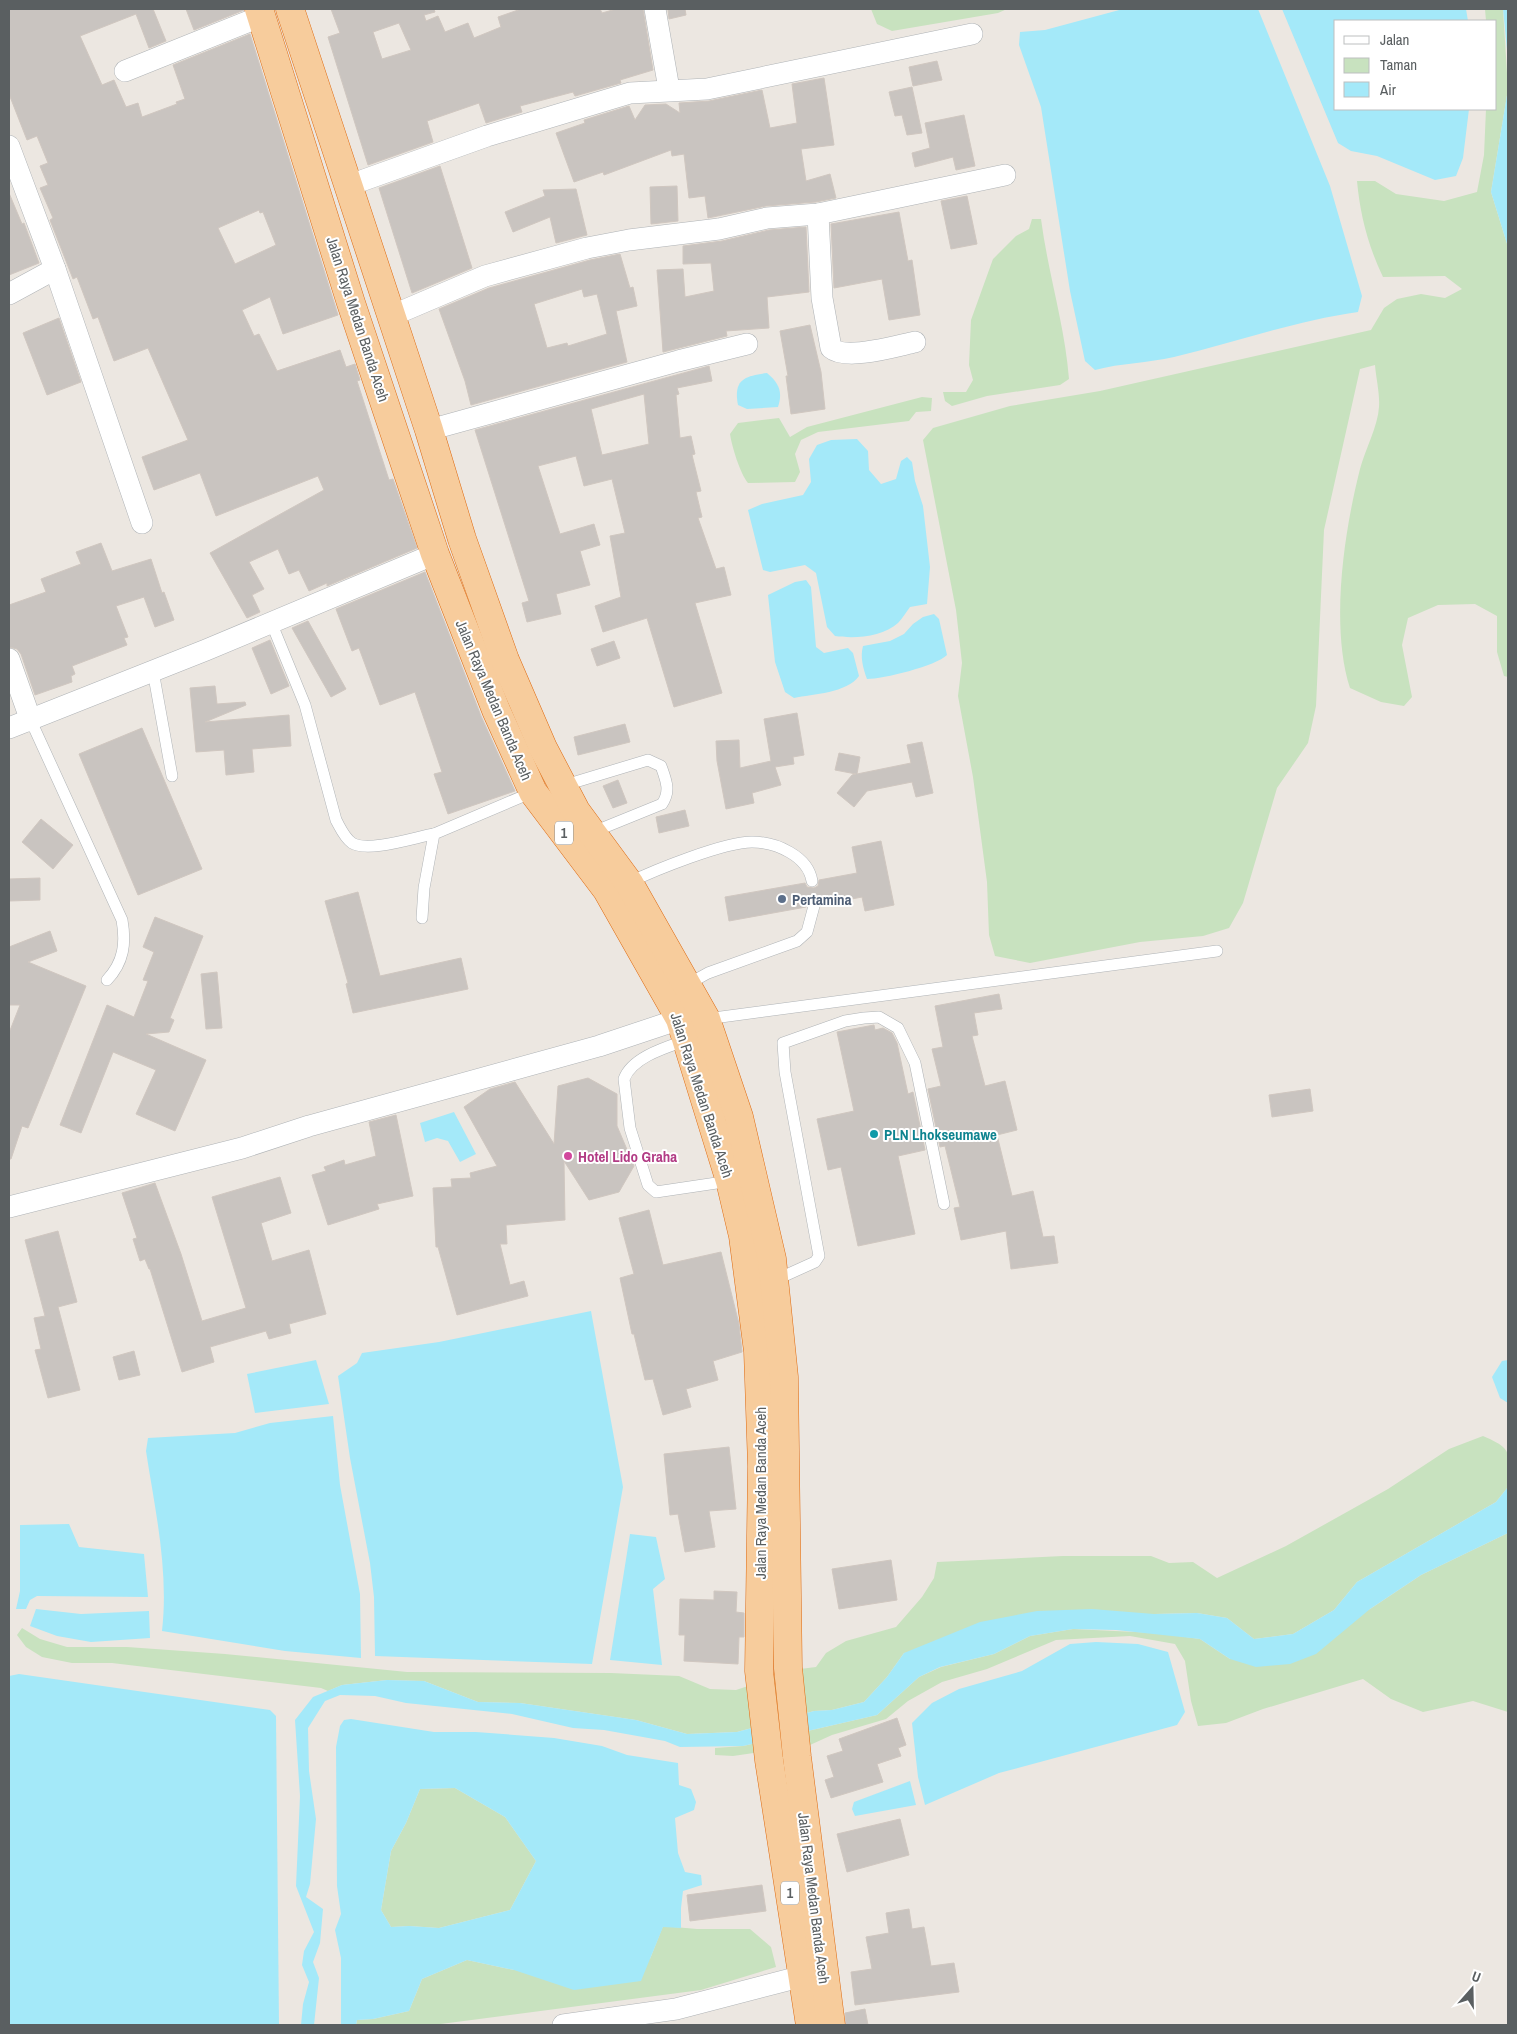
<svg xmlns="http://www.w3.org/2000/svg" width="1517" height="2034" font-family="'Archivo Narrow',sans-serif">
<rect width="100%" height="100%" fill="#ece7e1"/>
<g fill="#c8e2bf">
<path d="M871 9H1007L998 13 892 31 877 24Z"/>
<path d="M1485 9H1503L1508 89 1491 192 1508 247V677L1504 676 1497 652V616L1475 604 1438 605 1408 618 1402 645 1412 697 1404 706 1381 702 1350 688C1330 626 1344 532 1360 469 1365 450 1378 426 1379 407 1380 394 1376 378 1375 365L1360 369 1324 530 1316 706 1308 743 1277 788 1243 903 1229 928 1203 936 1140 942 1030 963 995 956 989 935 987 882 973 777 958 696 962 663 956 610 923 440 933 428 1010 406 1100 391 1371 330 1384 308 1397 299 1421 294 1445 298 1462 289 1445 276 1383 277C1368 246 1360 214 1357 181H1375L1396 194 1444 201 1477 192 1484 155 1486 109H1496V21H1486Z"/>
<path d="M1032 219H1041C1048 273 1065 326 1069 379L1060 385 987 396 952 406 945 401 943 392H966L973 380 969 365 971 320 993 259 1016 236 1029 229Z"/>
<path d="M922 397 932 398 931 411 916 412 909 421 818 432 801 440 795 454 800 472 795 482 748 483C740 473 732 447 730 434L738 423 779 418 790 437 807 427Z"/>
<path d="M1483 1436C1516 1450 1508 1454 1508 1487L1496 1502 1357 1582 1334 1610 1293 1634 1254 1639 1227 1618 1197 1613 1154 1614 904 1653 887 1677 864 1702 832 1710 814 1711 737 1732 687 1734 636 1720 520 1703 478 1702 424 1681 387 1680 342 1685 328 1691 321 1688 112 1663H72L42 1657 26 1647 17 1635 22 1628 40 1639 67 1647H127L225 1654 407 1672 611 1673 679 1676 710 1689 736 1690 800 1669 816 1667 826 1653 846 1641 896 1627 922 1597 934 1578 937 1562 1063 1556H1151L1169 1563 1193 1562 1217 1578 1286 1546 1388 1489 1449 1449Z"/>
<path d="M1508 1533V1712L1473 1701 1423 1712 1391 1699 1363 1679 1263 1709 1226 1723 1198 1726 1191 1701 1185 1661 1175 1644 1130 1636 1056 1640 987 1669 942 1682 908 1701 886 1719 832 1735 810 1745 733 1756 715 1755V1748L743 1746 877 1715 919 1677 941 1667 994 1654 1030 1636 1073 1629 1157 1633 1200 1639 1230 1659 1370 1609 1421 1575Z"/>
<path d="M455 1788 505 1817 536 1861 510 1910 439 1928 409 1926 391 1927 381 1910 391 1851 406 1823 420 1789Z"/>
<path d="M663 1926 697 1929H750L771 1947 776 1967 701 1990 433 2025H356L357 2020 373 2019 409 2011 422 1979 467 1960 514 1970 650 1959Z"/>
</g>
<g fill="#a4e9f9" fill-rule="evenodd">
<path d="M1123 9H1258L1330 186 1362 296 1358 312C1295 321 1236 342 1174 357 1148 363 1121 363 1095 370L1085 361 1070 291 1041 107 1019 45 1020 32 1045 30Z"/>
<path d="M1282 9H1466L1468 21H1336V109H1469L1463 158 1456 176 1435 180 1377 156 1351 151 1338 143Z"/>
<path d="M1503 9H1508V60Z"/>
<path d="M1508 89V247L1491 192Z"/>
<path d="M767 373C779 383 783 392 778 407L747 409 738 405C733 379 745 376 767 373Z"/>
<path d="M857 439 868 451 869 470 881 484 896 479 901 461 907 457 912 462 915 481 923 506 930 567 927 604 910 607C906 612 903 618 898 623 883 637 854 639 835 636L827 627 816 573 805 565 770 572 763 570 748 510 762 504 803 495 811 482 809 459 817 445 831 440Z"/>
<path d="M806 580 811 587 816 647 824 653 848 648 853 653 859 676C847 693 813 694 794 698L785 692 775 662 768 595 795 582Z"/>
<path d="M934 614 939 619 947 655C936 666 883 679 867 679 863 668 860 657 863 646L890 641 904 634 913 624 923 617Z"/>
<path d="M454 1112 476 1154 460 1162 448 1141 437 1138 425 1142 420 1123Z"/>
<path d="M591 1311 623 1487 592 1664 375 1656 374 1597 370 1563 350 1458 338 1376 357 1363 362 1353 439 1342Z"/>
<path d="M316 1360 329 1404 255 1413 247 1374Z"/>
<path d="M1508 1360V1403L1500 1398 1492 1377 1502 1361Z"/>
<path d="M333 1416 340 1485 360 1594 361 1658 285 1651 162 1631C169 1570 155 1510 146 1451L148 1438 235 1433 270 1423Z"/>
<path d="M1508 1487V1533L1421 1575 1370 1609 1316 1654 1290 1664 1256 1667 1230 1659 1200 1639 1116 1630 1073 1629 1030 1636 994 1654 940 1667 919 1677 877 1715 743 1746 680 1747 665 1741 604 1730 573 1728 512 1714 406 1703 375 1696 340 1695 325 1701 308 1728 309 1771 316 1819 310 1884 306 1897 323 1909 320 1943 313 1962 319 1978 314 2025H301L303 2004 309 1982 302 1965 304 1951 314 1932 296 1886 300 1796 295 1720 313 1697 342 1685 387 1680 424 1681 478 1702 520 1703 636 1720 687 1734 737 1732 814 1711 832 1710 864 1702 887 1677 904 1653 980 1622 1037 1611 1092 1609 1154 1614 1197 1613 1227 1618 1254 1639 1293 1634 1334 1610 1357 1582 1496 1502Z"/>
<path d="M69 1524 79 1547 144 1554 148 1597 37 1596 30 1600 26 1609H16L20 1591V1525Z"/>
<path d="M630 1534 656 1537 665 1579 653 1589 662 1665 610 1660Z"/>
<path d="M36 1609 81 1614 149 1611 150 1638 91 1642 57 1636 30 1626Z"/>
<path d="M1096 1642 1138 1644 1168 1652 1185 1712 1177 1725 999 1773 925 1805 918 1777 912 1723 932 1703 959 1689 1022 1671 1070 1644Z"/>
<path d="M19 1674 270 1710 276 1716 279 2025H9V1676Z"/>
<path d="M351 1719 434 1732H476L554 1738 602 1746 627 1755 678 1763 679 1785 691 1789 696 1802 694 1810 675 1818 678 1853 685 1872 701 1875 702 1885 683 1891 681 1908V1928L663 1927 641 1981 574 1990 514 1970 467 1960 422 1979 409 2011 373 2019 357 2020 356 2025H341V1958L335 1930 341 1914 337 1886 336 1747 340 1726 344 1720ZM455 1788 505 1817 536 1861 510 1910 439 1928 409 1926 391 1927 381 1910 391 1851 406 1823 420 1789Z"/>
<path d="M910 1781 916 1805 855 1816 852 1809 854 1802Z"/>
</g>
<g fill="#c9c4c0" stroke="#d0c7c0" fill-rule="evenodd">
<path d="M9 9H153L166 41 149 48 136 14 80 36 102 85 114 80 126 107 138 103 142 117 177 104 176 102 185 99 173 65 250 34 338 315 283 334 270 297 242 310 254 336 259 334 277 371 340 350 346 367 355 364 360 380 357 381 389 480 393 479 417 548 327 586V583L309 591 299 570 289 574 278 549 249 562 264 589 252 595 260 612 247 618 210 553 324 490 318 476 216 516 200 473 154 490 142 457 188 440 148 348 114 361 98 317 93 319 77 277 73 279 50 220 53 218 40 188 48 185 40 166 48 163 37 136 27 140 9 94ZM259 210 260 213 263 212 276 245 235 264 218 228Z"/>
<path d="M186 9H244V10L194 30Z"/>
<path d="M331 9H434L435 12 424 15 426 21 438 16 445 32 468 23 474 38 501 27 498 17 521 9H600L602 13 616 9H643L653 70 620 80 621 83 575 96 573 92 520 106 522 112 486 123 479 103 427 121 433 142 368 165 328 37 340 33ZM399 23 411 50 382 59 373 32Z"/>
<path d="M668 9H685L686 15 669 19Z"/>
<path d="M937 61 942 80 913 86 909 67Z"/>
<path d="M824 78 834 145 801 149 806 181 830 174 836 198 816 202 766 206 708 218 705 196 689 198 684 154 672 156 671 150 604 175 603 172 574 182 556 133 585 123 584 120 629 106 635 120 645 105 666 104 680 113 679 103 709 101 762 90 770 128 797 123 792 84Z"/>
<path d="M912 87 922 133 907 135 902 115 895 116 889 92Z"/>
<path d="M964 115 975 166 956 170 953 157 915 167 912 153 930 148 925 123Z"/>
<path d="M440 166 472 268 412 293 379 188Z"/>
<path d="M677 186 678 221 651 224 650 187Z"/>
<path d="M576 189 587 235 556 243 550 217 513 232 505 212 545 196 543 190Z"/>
<path d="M9 193 22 224 24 223 39 263 9 275Z"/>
<path d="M967 196 977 244 951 249 941 201Z"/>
<path d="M899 212 908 261 912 260 920 315 889 320 882 279 834 288 831 224Z"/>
<path d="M806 227 809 292 767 297 769 328 726 331 727 336 663 352 657 270 683 269 685 297 714 291 711 263 683 264V246L722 241 769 230Z"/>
<path d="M620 254 630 288 633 287 637 306 616 311 627 362 471 405 465 381 439 309 489 288 590 260ZM582 289 584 297 597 294 607 334 568 346 567 343 547 348 534 304Z"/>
<path d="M59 318 81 382 47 395 23 333Z"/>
<path d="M810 325 821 372 825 409 791 414 786 376H788L780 331Z"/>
<path d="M709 366 712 381 677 388 679 394 676 395 680 438 691 436 695 454 692 455 701 491 696 492 702 517 698 518 716 569 724 567 731 595 695 603 722 693 674 707 647 618 603 632 595 606 621 597 610 536 625 533 612 479 584 486 576 456 538 466 560 534 594 524 600 545 580 551 590 585 556 594 561 614 527 622 522 603 529 601 475 430ZM644 394 649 444 602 455 591 409Z"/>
<path d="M101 543 112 571 151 559 162 593 164 592 174 620 155 627 144 597 116 606 128 637 124 638 127 645 72 666 75 674 71 676 72 682 35 695 21 654 17 649 9 647V605L46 592 41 579 81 564 76 552Z"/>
<path d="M425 572 481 716 515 791 448 814 434 774 442 772 415 692 380 705 359 648 352 651 336 609Z"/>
<path d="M308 621 346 689 331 697 292 628Z"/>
<path d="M270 640 289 686 271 694 252 648Z"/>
<path d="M614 641 620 658 597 666 591 649Z"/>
<path d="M215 686 217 704 245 702 246 705 205 722 289 715 291 746 252 749 254 772 226 775 224 750 196 752 190 688Z"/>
<path d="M797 713 804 755 793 757 794 764 775 767 781 785 752 793 754 803 726 809 717 761 716 741 739 740 740 768 771 761 764 719Z"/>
<path d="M625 724 630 742 578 755 574 737Z"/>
<path d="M142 728 202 869 138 895 79 754Z"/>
<path d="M922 742 933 793 916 797 912 782 867 791 854 807 837 793 852 775 856 774 835 770 839 753 860 757 857 774 911 763 907 745Z"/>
<path d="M618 780 627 803 613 808 603 786Z"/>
<path d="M685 810 689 826 659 833 656 817Z"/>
<path d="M41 819 73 845 53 869 22 842Z"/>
<path d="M881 841 894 905 865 911 862 897 821 905 819 900 813 899 808 901 806 907 729 921 725 897 805 883 807 887 814 888 818 886 819 880 857 873 852 847Z"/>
<path d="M40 878V900L9 901V879Z"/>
<path d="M358 892 380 976 461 958 468 989 353 1013 346 984 348 983 325 901Z"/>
<path d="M155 917 203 936 170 1018 174 1020 169 1032 146 1034 206 1060 175 1131 136 1114 156 1070 113 1052 81 1133 60 1125 107 1005 134 1017 148 981 143 980 154 952 143 947Z"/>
<path d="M50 931 57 951 28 962 86 986 28 1128 22 1126 11 1159H9V1033L20 1005H9V947Z"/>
<path d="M217 972 222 1028 206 1029 201 974Z"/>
<path d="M999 994 1002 1009 974 1013 978 1035 972 1036 985 1086 1005 1081 1017 1130 997 1135 1012 1196 1033 1191 1043 1237 1054 1236 1058 1263 1011 1269 1006 1231 961 1240 954 1208 960 1207 945 1146 940 1147 928 1089 941 1086 932 1049 943 1047 935 1006Z"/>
<path d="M874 1025 875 1030 883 1028 892 1033 897 1043 908 1094 913 1092 925 1150 898 1156 915 1234 858 1246 841 1167 828 1170 817 1119 854 1111 837 1032Z"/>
<path d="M588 1078 617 1094V1126L634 1166 619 1192 589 1200 564 1161 565 1220 506 1225 507 1244H500L510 1285 524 1281 528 1296 457 1315 438 1247H436L433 1188 452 1187 451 1179 471 1178 470 1173 497 1166 464 1107 490 1089 515 1082 554 1144 558 1086Z"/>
<path d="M1310 1089 1313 1111 1272 1117 1269 1095Z"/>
<path d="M396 1115 413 1196 377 1204 379 1209 328 1225 312 1175 326 1171 324 1167 344 1160 345 1165 376 1156 369 1122Z"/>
<path d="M280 1177 291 1213 261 1223 272 1261 309 1250 326 1314 289 1324 291 1333 269 1339 266 1331 210 1347 214 1362 182 1372 150 1269H149L145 1259 140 1261 133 1239 137 1238 122 1193 155 1183 181 1254 202 1321 246 1308 212 1197Z"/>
<path d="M649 1210 663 1265 721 1252 739 1324 742 1352 713 1361 718 1380 686 1389 691 1407 663 1415 653 1379 645 1380 634 1334H632L620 1278 634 1274 619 1218Z"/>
<path d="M58 1231 77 1302 58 1307 80 1390 48 1398 35 1350 41 1349 34 1318 45 1316 25 1240Z"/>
<path d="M134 1351 140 1375 119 1380 113 1357Z"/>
<path d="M729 1447 736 1509 709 1511 715 1547 685 1552 678 1514 670 1515 664 1454Z"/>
<path d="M891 1560 897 1600 839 1609 832 1569Z"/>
<path d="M714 1591 737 1592 736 1612 744 1613V1637H739L738 1664 684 1661 685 1635H679L680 1599 714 1600Z"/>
<path d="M897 1718 906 1745 898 1748 901 1756 877 1764 883 1782 831 1798 825 1780 834 1777 827 1756 843 1751 839 1739Z"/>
<path d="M900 1819 909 1855 847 1872 837 1834Z"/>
<path d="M762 1885 766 1911 690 1921 687 1895Z"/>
<path d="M909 1909 912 1929 924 1927 931 1966 954 1963 959 1992 855 2005 851 1972 872 1969 866 1937 889 1933 886 1913Z"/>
<path d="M865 2009 868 2025H846L845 2013Z"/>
</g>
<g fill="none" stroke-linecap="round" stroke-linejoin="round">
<g stroke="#afb3b6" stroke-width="12">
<g id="service">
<path d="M271 622 305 705 336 820C341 829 344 837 352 843 368 853 416 837 434 834"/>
<path d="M153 671 172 776"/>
<path d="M31 721 122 920C126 943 124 962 107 980"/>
<path d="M562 786 648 760 661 766C666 780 671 791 662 804L593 832"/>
<path d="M628 883C655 870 724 842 752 842 776 842 808 856 812 881"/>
<path d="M422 918 424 888 434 834 533 792"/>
<path d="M688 984 708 973 797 941 807 932 814 906"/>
<path d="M706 1019 1217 951"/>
<path d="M687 1040C667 1047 632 1057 624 1079L630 1128 648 1185 656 1192 730 1181"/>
<path d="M773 1281 815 1262 819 1256 785 1072 783 1043 845 1021 864 1018 879 1017 898 1028 915 1063 944 1204"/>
</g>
</g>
<g stroke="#afb3b6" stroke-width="22">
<g id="minor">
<path d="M655 9 669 89"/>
<path d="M125 71 262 16"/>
<path d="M9 146 55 269 142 523"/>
<path d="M347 186 487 136 630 93 707 89 972 34"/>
<path d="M818 214 822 298 831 348C846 361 896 346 915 342"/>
<path d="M9 294 55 269"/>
<path d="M391 316 485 276 587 248 629 240 719 229 767 218 818 214 1005 175"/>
<path d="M429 430 678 361 747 344"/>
<path d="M9 659 31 721"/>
<path d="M9 728 206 650 435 554"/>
<path d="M9 1207 242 1148 309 1126 599 1046 680 1019"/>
<path d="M563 2025 676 2009 803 1976"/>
</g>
</g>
<g stroke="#de690f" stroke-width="29">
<g id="trunk">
<path d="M259 9 351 303 435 554 496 710 533 792 607 890 680 1019 730 1181 743 1236 758 1351 762 1466 759 1671 769 1760 810 2025"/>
<path d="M290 9 429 430 462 539 505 660 543 748 576 811 629 883 706 1019 739 1117 772 1259 784 1377 788 1668 797 1757 831 2025"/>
</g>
</g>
<use href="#service" stroke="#fff" stroke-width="11"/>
<use href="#minor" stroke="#fff" stroke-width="21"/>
<use href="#trunk" stroke="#f7cc9c" stroke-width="28"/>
</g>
<circle fill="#5c6f8a" stroke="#fff" stroke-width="2" cx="782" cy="899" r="5"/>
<circle fill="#0f9aa8" stroke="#fff" stroke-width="2" cx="874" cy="1134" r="5"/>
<circle fill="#d1479c" stroke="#fff" stroke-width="2" cx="568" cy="1156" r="5"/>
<g text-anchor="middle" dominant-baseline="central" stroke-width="4" stroke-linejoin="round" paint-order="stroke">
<g fill="#fff" stroke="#8c8f90" stroke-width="1">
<rect x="555" y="821.5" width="18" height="23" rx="4"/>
<rect x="781" y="1881.5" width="18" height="23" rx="4"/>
</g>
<g font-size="14" font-weight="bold" fill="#5a5f61">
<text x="564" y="833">1</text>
<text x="790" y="1893">1</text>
</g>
<g font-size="15" fill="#5a5f61" stroke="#fff">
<text transform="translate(358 319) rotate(72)">Jalan Raya Medan Banda Aceh</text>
<text transform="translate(494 700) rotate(67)">Jalan Raya Medan Banda Aceh</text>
<text transform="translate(702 1095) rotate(72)">Jalan Raya Medan Banda Aceh</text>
<text transform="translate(760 1493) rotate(-90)">Jalan Raya Medan Banda Aceh</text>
<text transform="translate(814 1898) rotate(83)">Jalan Raya Medan Banda Aceh</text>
</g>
<g font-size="15" font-weight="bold" fill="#4e5e75" stroke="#fff" text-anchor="start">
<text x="792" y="899">Pertamina</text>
</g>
<g font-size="15" font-weight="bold" fill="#0d838f" stroke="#fff" text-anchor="start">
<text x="884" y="1134">PLN Lhokseumawe</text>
</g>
<g font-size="15" font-weight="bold" fill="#b23c85" stroke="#fff" text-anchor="start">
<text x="578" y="1156">Hotel Lido Graha</text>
</g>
</g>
<rect width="1517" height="2034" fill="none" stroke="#5a5f61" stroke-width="20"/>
<rect x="1334" y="20" width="162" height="90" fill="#ffffff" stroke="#bdbfc0"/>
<rect x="1344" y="36" width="25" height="8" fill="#ffffff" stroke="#bdbfc0"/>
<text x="1380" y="45" font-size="15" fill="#5a5f61">Jalan</text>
<rect x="1344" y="58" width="25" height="15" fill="#c8e2bf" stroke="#bdbfc0"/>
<text x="1380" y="70" font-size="15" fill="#5a5f61">Taman</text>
<rect x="1344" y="82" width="25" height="15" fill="#a4e9f9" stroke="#bdbfc0"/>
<text x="1380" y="95" font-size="15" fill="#5a5f61">Air</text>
<g transform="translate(1472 1989) rotate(20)" stroke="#ffffff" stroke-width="4" paint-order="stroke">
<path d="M0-4L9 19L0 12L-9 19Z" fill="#5a5f61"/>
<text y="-8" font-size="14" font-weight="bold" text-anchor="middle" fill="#5a5f61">U</text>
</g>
</svg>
